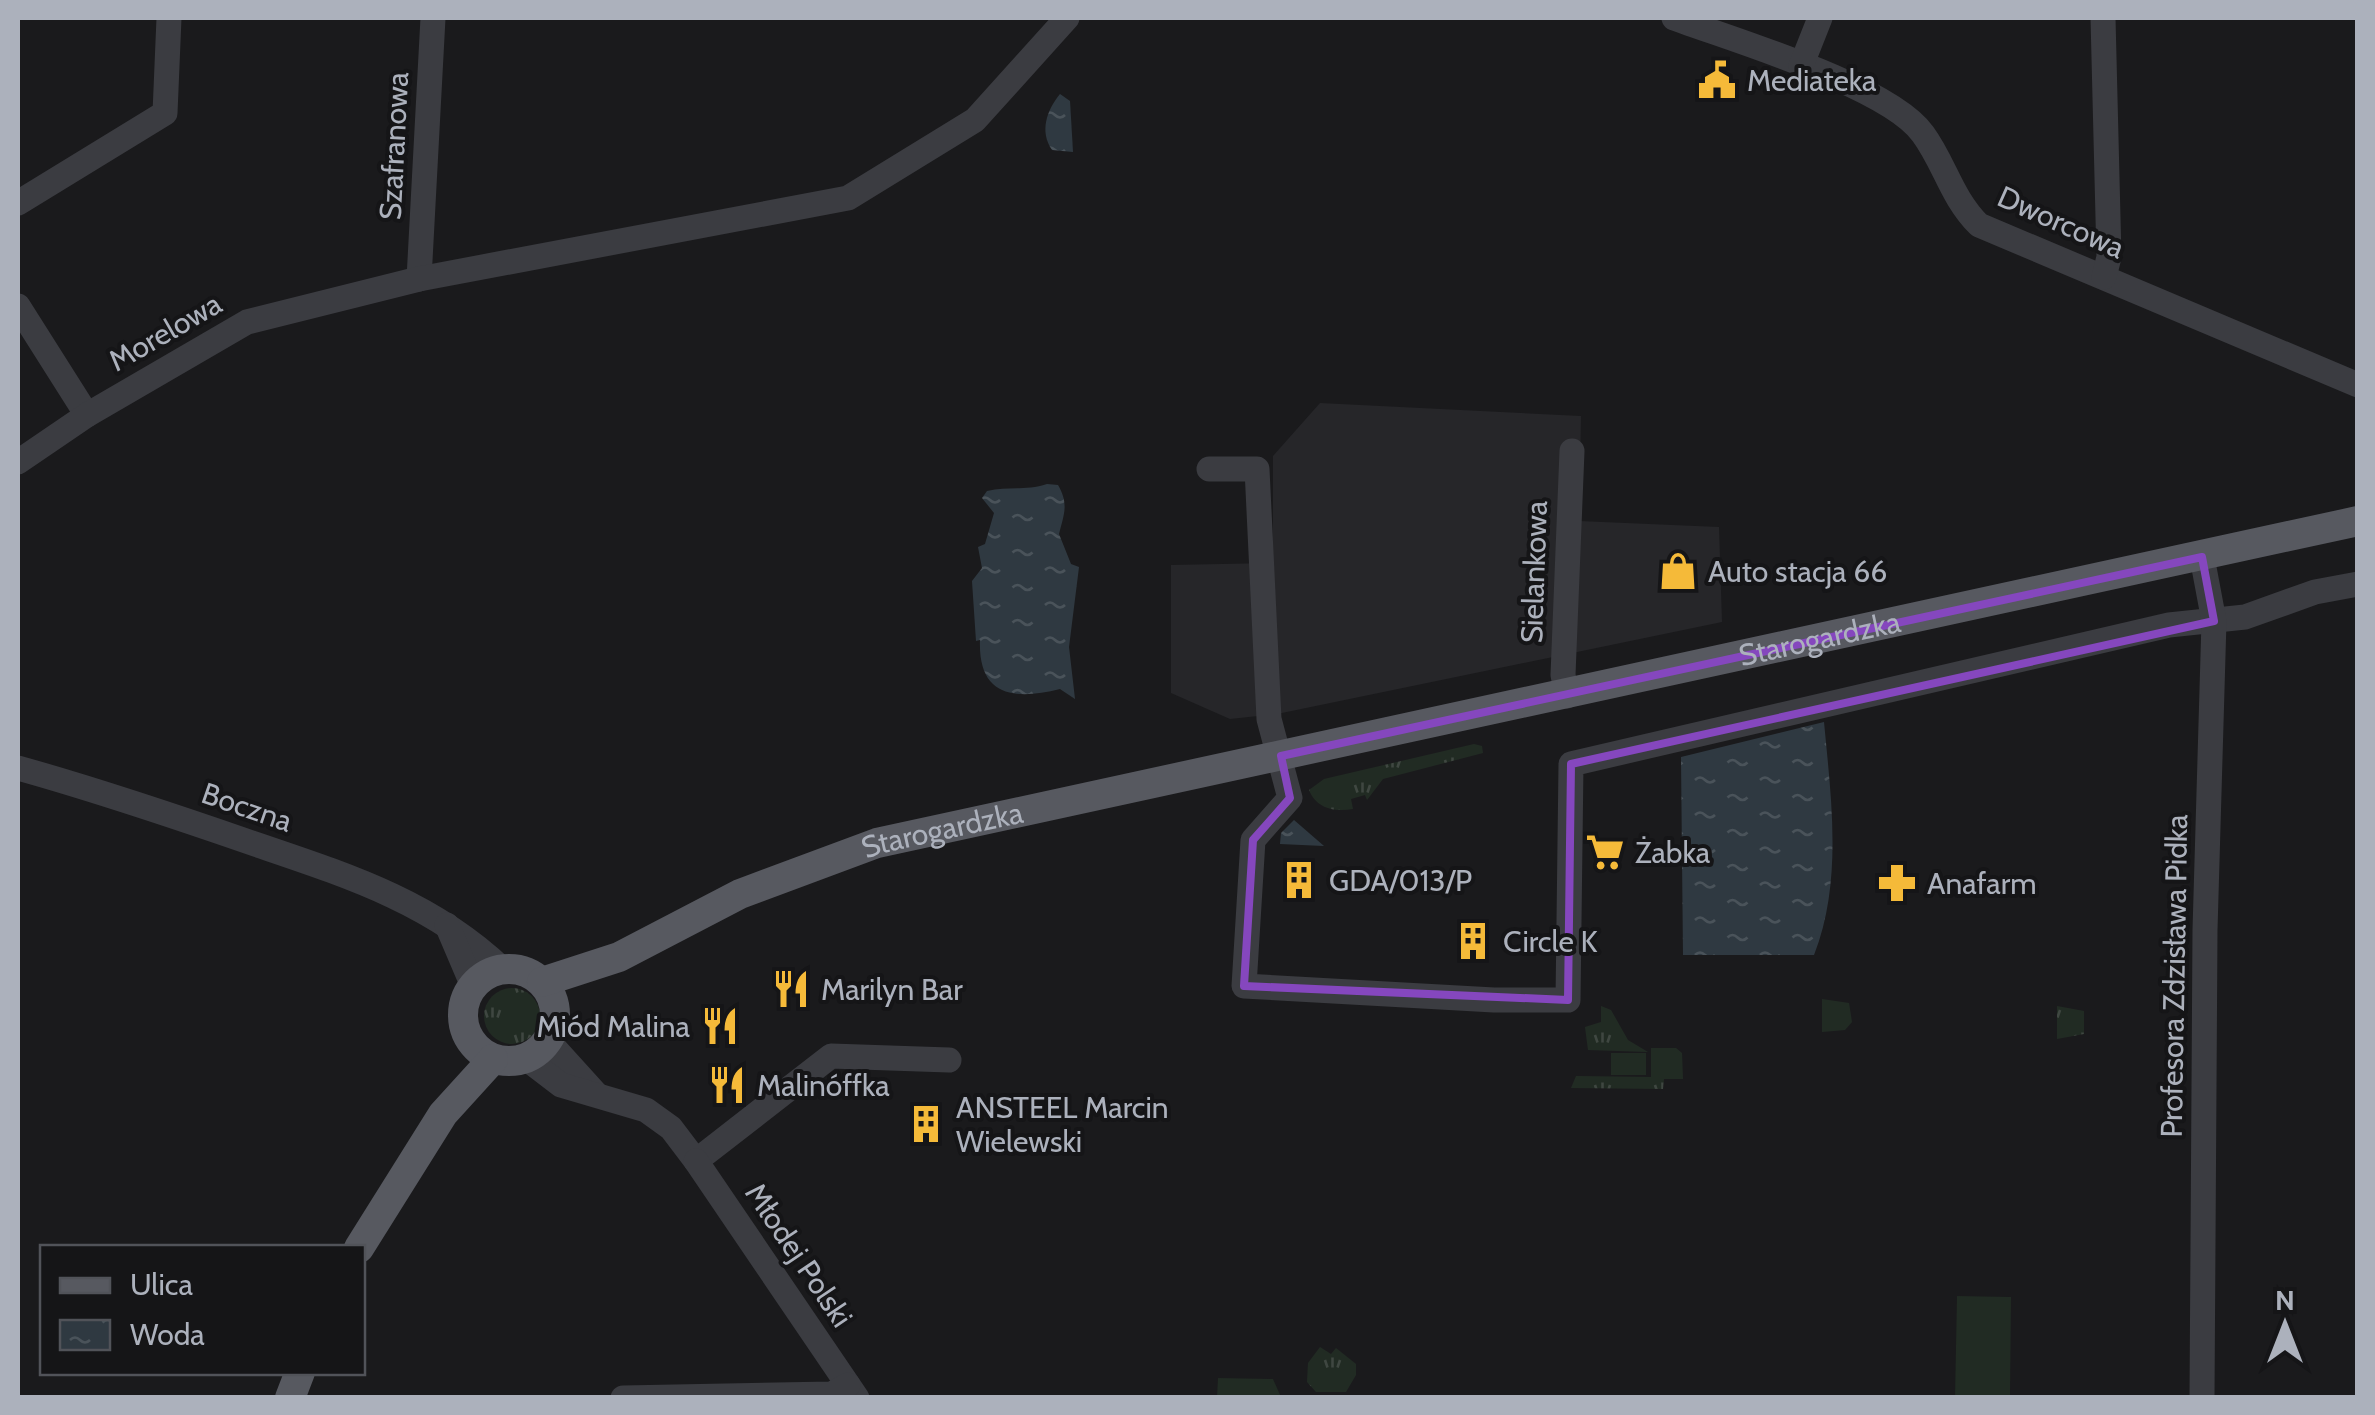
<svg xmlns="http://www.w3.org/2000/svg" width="2375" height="1415" font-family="Cabin,sans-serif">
<defs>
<pattern id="grass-tufts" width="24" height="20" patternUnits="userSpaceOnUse" patternTransform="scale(2.5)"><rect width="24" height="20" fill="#212b23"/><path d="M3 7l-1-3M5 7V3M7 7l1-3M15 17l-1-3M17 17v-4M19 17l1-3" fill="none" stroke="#3f4741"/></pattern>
<pattern id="water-ripples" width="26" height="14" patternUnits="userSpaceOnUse" patternTransform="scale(2.5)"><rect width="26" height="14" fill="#2f3941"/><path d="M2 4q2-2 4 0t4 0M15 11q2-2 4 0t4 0" fill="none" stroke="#4a535a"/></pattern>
</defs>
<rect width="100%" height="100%" fill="#1a1a1c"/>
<path fill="#262629" d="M1320 403 1581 416 1579 521 1719 527 1722 622 1277 714 1230 719 1171 693V565L1273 563V456Z"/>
<g fill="url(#grass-tufts)">
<path d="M1474 744 1482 746 1483 753 1383 779 1367 800 1365 795 1351 799 1353 809C1334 812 1317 809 1309 790L1324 779Z"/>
<circle cx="512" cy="1016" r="28"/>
<path d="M1822 999 1849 1003 1852 1022 1845 1030 1822 1032Z"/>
<path d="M1601 1006 1611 1010 1628 1040 1648 1052 1588 1050 1585 1027 1601 1022Z"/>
<path d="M2057 1006 2084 1011V1034L2057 1039Z"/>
<path d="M1651 1048H1676L1682 1053 1683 1079H1664L1663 1089 1571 1088 1576 1076 1651 1077Z"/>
<path d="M1320 1347 1331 1354 1336 1348 1356 1364V1375L1346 1392H1316L1307 1382 1308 1363Z"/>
</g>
<g fill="#212b23">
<rect x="1611" y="1053" width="35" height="22"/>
<path d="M1957 1296 2011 1297 2010 1397H1955Z"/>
<path d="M1218 1378 1273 1379 1281 1397H1217Z"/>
</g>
<g fill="url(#water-ripples)">
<path d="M1060 94 1070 101 1073 152 1052 150C1039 131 1047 110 1060 94Z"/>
<path d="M1047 484 1058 485C1069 504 1064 514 1059 534L1071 564 1079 567 1069 647 1075 699 1060 689C1012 701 978 695 980 640L976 641 972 581 982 568 978 547 985 544 994 513 982 498 987 491C1008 486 1026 491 1047 484Z"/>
<path d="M1824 722C1831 798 1843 881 1814 955H1683L1681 757Z"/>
<path d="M1294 820 1324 846 1280 844 1281 833Z"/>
</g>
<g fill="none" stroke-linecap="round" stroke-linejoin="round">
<g stroke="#3b3c41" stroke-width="25">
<path d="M1674 18C1733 40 1889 86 1923 134 1945 164 1951 197 1979 225L2358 385"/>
<path d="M2103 18 2109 257 2104 277"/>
<path d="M1801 66 1820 18"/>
<path d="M18 203 165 113 169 18"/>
<path d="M419 279 433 18"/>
<path d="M18 306 87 415"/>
<path d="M18 462 87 415 247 322 419 279 848 198 975 120 1067 18"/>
<path d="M1209 469H1257L1269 719 1290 798 1253 840 1244 986 1494 1000H1568L1571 764 2169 625 2245 617 2315 592 2358 584"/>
<path d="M2202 557 2214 621 2205 930 2202 1398"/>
<path d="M1567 696 1563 675 1572 451"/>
<path d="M18 768C97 790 174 816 252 843 343 874 431 901 502 969"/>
<path d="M447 925 473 986"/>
<path d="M548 1041 596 1094"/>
<path d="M527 1059 561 1085 646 1110 671 1128 696 1161 831 1056 949 1060"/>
<path d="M696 1161 857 1398"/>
<path d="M623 1398 832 1394 848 1385"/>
</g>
<g stroke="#575960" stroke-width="30">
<circle cx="509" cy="1015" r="46"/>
<path id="s1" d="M542 982 619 957 740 894 877 843 2358 521"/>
<path d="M359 1248 443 1114 493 1059"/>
<path d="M290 1398 300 1372"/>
</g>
</g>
<path fill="none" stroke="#8547be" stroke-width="8" stroke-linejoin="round" d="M2202 557 2214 621 1571 764 1568 1000 1244 986 1253 840 1290 798 1281 756Z"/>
<defs>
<g id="civic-bare" transform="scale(3)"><path d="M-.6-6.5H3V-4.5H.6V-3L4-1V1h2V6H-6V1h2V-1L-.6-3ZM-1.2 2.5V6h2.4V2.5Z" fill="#f5ba39" stroke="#151517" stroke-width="2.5" paint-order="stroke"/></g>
<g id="shop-bare" transform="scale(3)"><path d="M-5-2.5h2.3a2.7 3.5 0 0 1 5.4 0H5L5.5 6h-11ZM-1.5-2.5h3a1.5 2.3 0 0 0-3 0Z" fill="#f5ba39" stroke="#151517" stroke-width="2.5" paint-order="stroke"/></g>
<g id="supermarket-bare" transform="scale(3)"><path d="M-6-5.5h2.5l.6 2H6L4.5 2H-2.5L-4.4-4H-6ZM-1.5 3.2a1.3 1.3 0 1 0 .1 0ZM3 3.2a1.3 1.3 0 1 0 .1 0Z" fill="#f5ba39" stroke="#151517" stroke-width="2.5" paint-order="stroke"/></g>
<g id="building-bare" transform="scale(3)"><path d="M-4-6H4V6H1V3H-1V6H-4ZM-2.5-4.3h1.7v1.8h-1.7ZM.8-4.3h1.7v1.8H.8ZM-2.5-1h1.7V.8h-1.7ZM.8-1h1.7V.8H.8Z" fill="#f5ba39" stroke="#151517" stroke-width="2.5" paint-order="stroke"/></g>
<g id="pharmacy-bare" transform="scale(3)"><path d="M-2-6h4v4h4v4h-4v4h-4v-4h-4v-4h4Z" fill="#f5ba39" stroke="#151517" stroke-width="2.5" paint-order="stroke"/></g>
<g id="restaurant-bare" transform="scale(3)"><path d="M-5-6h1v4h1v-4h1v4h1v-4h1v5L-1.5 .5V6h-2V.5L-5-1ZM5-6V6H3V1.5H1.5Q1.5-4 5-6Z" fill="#f5ba39" stroke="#151517" stroke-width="2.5" paint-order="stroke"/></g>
</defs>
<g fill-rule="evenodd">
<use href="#civic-bare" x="1717" y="80"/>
<use href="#shop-bare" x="1678" y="571"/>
<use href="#supermarket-bare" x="1605" y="852"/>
<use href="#building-bare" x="1299" y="880"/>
<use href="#pharmacy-bare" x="1897" y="883"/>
<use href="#building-bare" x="1473" y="941"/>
<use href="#restaurant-bare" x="791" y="989"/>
<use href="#restaurant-bare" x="720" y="1026"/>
<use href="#restaurant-bare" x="727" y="1085"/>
<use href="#building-bare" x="926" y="1124"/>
</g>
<g text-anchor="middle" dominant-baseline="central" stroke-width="8" stroke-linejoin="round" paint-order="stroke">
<g font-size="30" fill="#acb1bc" stroke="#151517" text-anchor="start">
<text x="1747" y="80">Mediateka</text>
<text x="1708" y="571">Auto stacja 66</text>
<text x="1635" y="852">Żabka</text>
<text x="1329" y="880">GDA/013/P</text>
<text x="1927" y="883">Anafarm</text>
<text x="1503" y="941">Circle K</text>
<text x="821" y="989">Marilyn Bar</text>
<text x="690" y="1026" text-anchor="end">Miód Malina</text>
<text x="757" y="1085">Malinóffka</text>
<text x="956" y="1107">ANSTEEL Marcin<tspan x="956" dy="34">Wielewski</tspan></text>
</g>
<g font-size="30" fill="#acb1bc" stroke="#151517">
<text transform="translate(394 146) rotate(-87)">Szafranowa</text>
<text transform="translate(2061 222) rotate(24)">Dworcowa</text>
<text transform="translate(165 332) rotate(-30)">Morelowa</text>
<text transform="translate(1534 572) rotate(-88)">Sielankowa</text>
<text stroke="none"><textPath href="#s1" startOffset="1328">Starogardzka</textPath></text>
<text transform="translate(247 807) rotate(19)">Boczna</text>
<text stroke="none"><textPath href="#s1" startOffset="430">Starogardzka</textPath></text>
<text transform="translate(2174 976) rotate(-89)">Profesora Zdzisława Pidka</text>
<text transform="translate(799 1255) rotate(56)">Młodej Polski</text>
</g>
</g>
<rect width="2375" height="1415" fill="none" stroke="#acb1bc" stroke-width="40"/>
<rect x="40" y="1245" width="325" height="130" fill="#151517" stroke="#515359" stroke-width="2.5"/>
<rect x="60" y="1278" width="50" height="15" fill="#575960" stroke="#515359" stroke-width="2.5"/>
<text x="130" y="1295" font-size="30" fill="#acb1bc">Ulica</text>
<rect x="60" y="1320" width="50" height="30" fill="url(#water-ripples)" stroke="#515359" stroke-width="2.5"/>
<text x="130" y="1345" font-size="30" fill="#acb1bc">Woda</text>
<g transform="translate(2285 1325)" stroke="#151517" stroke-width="8" paint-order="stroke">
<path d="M0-8L18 38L0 25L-18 38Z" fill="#acb1bc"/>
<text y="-15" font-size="28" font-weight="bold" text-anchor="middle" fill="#acb1bc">N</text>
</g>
</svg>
